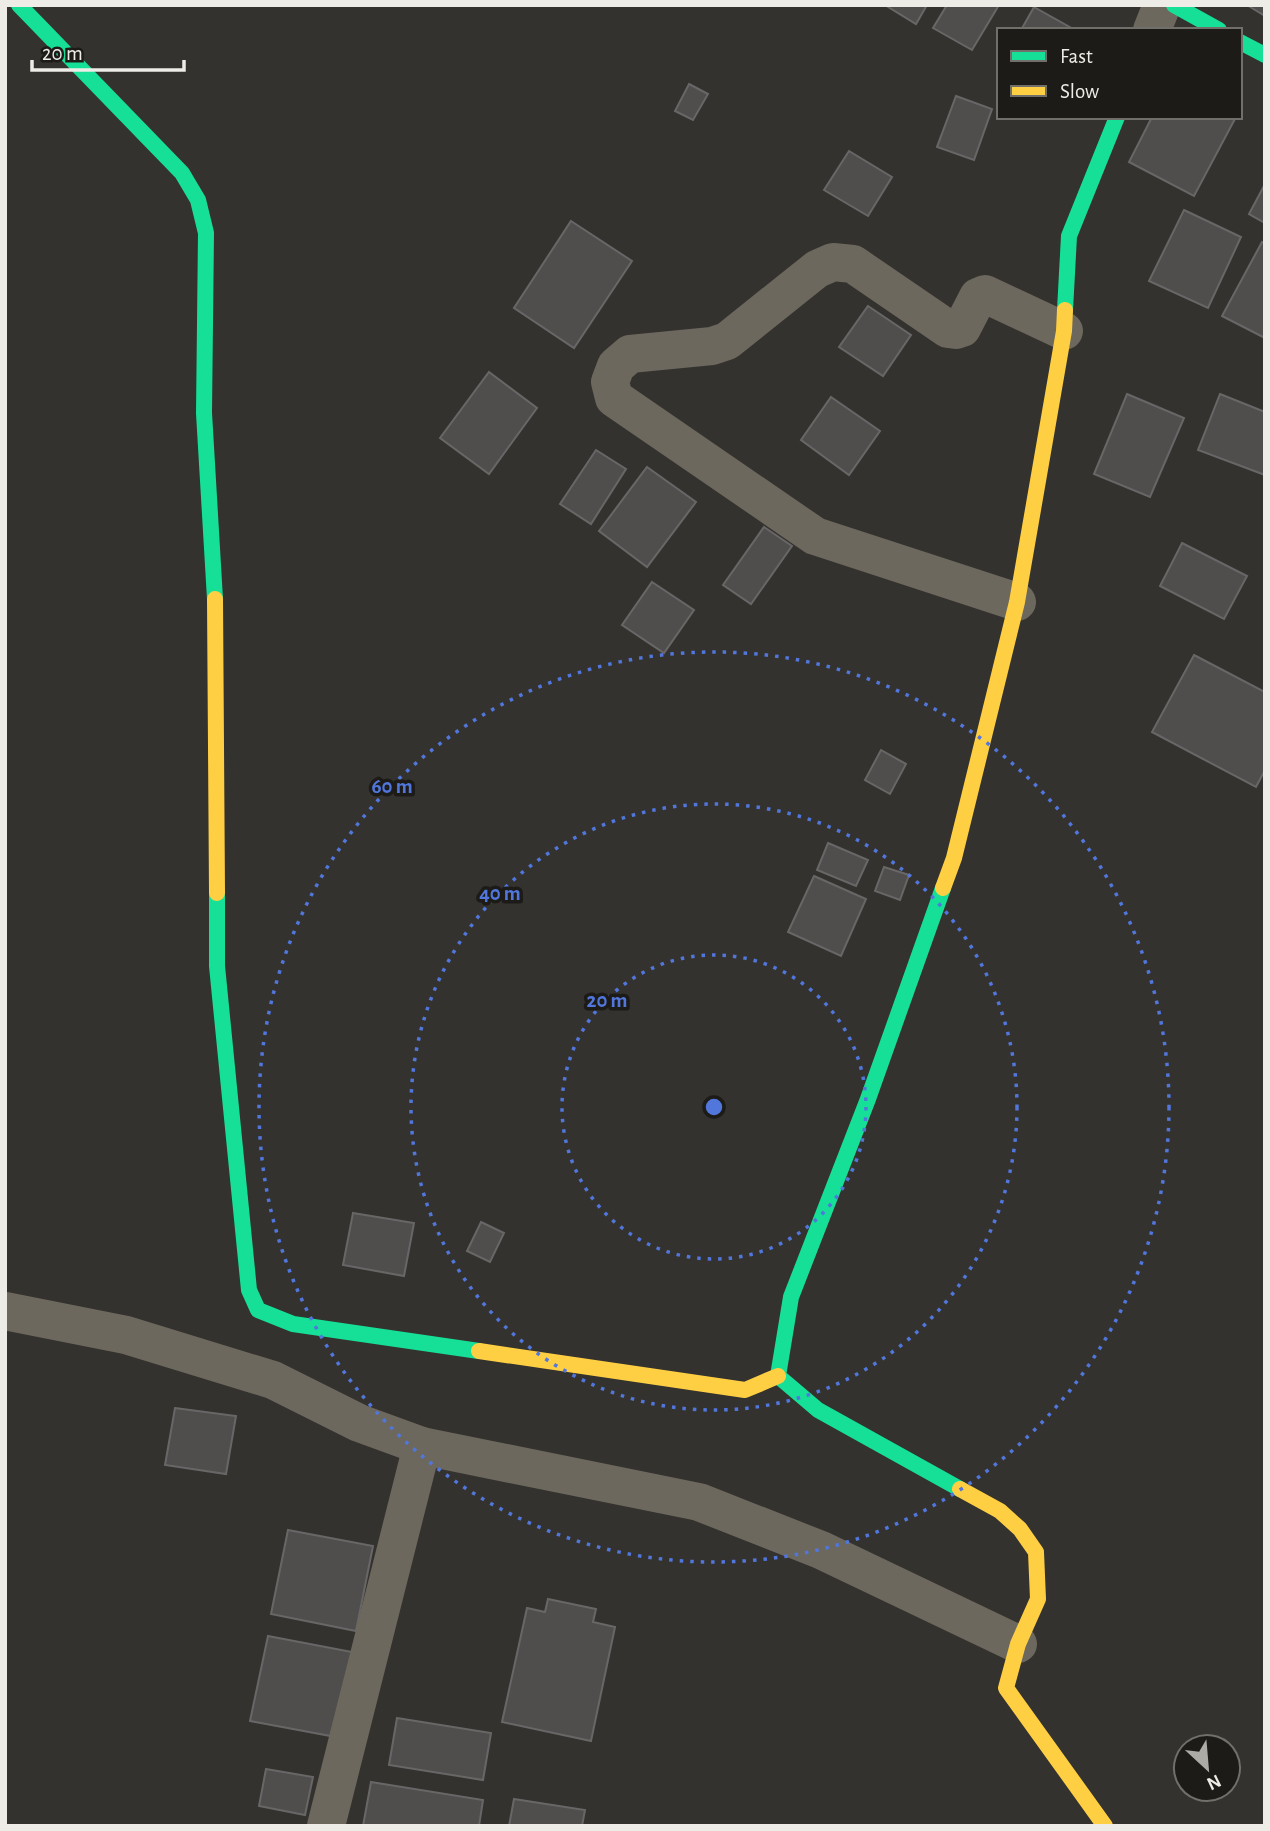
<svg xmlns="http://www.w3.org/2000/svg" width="1270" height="1831" font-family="'Alegreya Sans',sans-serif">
<rect width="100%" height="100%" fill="#34322e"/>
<g fill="#504e4d" stroke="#696667" stroke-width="2">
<path d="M885 5H927L916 24Z"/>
<path d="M947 5H999L972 50 933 28Z"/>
<path d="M1247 5H1265V16Z"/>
<path d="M1034 7 1075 30H1021Z"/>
<path d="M689 84 708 94 693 120 675 111Z"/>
<path d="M956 96 992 109 974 160 937 147Z"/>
<path d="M1152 117H1236L1194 196 1129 162Z"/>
<path d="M849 151 892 177 868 216 824 190Z"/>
<path d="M1265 184V223L1249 214Z"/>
<path d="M1184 210 1241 237 1208 308 1149 281Z"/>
<path d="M571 221 632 261 574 348 514 308Z"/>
<path d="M1262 242 1265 243V338L1222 316Z"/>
<path d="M868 306 911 335 883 376 839 347Z"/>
<path d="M489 372 537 408 489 474 440 438Z"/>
<path d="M1127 394 1184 418 1150 497 1094 474Z"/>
<path d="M1220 394 1265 412V475L1198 450Z"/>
<path d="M831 397 880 431 849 475 801 440Z"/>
<path d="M596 450 626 469 591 524 560 504Z"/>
<path d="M647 467 696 502 647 567 599 531Z"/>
<path d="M764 527 792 546 751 604 723 585Z"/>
<path d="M1182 543 1247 576 1224 619 1160 586Z"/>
<path d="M652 582 694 610 664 653 622 625Z"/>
<path d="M1194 655 1265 692V770L1256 787 1152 732Z"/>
<path d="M881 750 906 764 890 794 865 780Z"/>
<path d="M828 843 868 860 856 886 817 870Z"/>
<path d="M884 867 909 875 900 900 875 891Z"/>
<path d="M814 876 866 899 841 956 788 932Z"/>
<path d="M353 1213 414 1223 404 1276 343 1265Z"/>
<path d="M481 1222 504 1233 490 1262 467 1251Z"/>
<path d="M175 1408 236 1416 226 1474 165 1465Z"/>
<path d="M288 1530 373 1546 356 1631 271 1614Z"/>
<path d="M548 1599 596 1609 593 1622 615 1627 591 1741 502 1722 527 1608 545 1612Z"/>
<path d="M268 1636 352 1652 336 1737 250 1721Z"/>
<path d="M397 1718 491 1733 483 1780 389 1765Z"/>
<path d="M266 1769 313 1777 305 1815 259 1806Z"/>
<path d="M371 1782 483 1800 479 1826H363Z"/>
<path d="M514 1799 585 1810 582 1826H509Z"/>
</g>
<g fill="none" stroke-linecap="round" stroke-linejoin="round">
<g stroke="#6d685e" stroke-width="38">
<path d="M1152 30 1162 5"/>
<path d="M1017 602 815 536 614 398 610 382 616 366 630 354 712 346 727 341 817 269 833 262 853 264 948 329 956 330 962 328 978 297 985 294 1064 331"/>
<path d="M5 1311 126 1335 273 1380 359 1423 422 1446 699 1502 821 1550 1018 1644"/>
<path d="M326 1826 422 1446"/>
</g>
<g stroke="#16e098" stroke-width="16">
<path d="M19 5 182 173 198 200 206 233 204 413 215 599"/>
<path d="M1174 5 1219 30"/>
<path d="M1240 42 1265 55"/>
<path d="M1065 310 1069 236 1117 117"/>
<path d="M943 888 868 1099 791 1297 778 1376 818 1410 960 1489"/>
<path d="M217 893V966L249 1290 258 1310 293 1324 479 1351"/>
</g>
<g stroke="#ffcf43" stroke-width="16">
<path d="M215 599 217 893"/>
<path d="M943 888 954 858 1017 602 1064 331 1065 310"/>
<path d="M479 1351 745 1390 778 1376"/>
<path d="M960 1489 1000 1511 1020 1529 1036 1552 1038 1599 1018 1644 1006 1688 1105 1826"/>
</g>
</g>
<g fill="none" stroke="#5176dc" stroke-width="3.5" stroke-dasharray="3.5 7">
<circle cx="714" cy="1107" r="152"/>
<circle cx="714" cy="1107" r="303"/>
<circle cx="714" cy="1107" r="455"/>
</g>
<circle cx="714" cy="1107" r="10" fill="#5176dc" stroke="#1d1b17" stroke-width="3.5"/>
<g font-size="21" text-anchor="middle" font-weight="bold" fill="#5176dc" stroke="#1d1b17" stroke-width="7" stroke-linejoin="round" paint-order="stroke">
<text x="392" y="793">60 m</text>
<text x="500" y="900">40 m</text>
<text x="607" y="1007">20 m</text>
</g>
<rect width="1270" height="1831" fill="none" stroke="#eeece6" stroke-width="14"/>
<rect x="997" y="28" width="245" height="91" fill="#1d1b17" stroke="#716f6a" stroke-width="2"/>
<rect x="1011" y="51" width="35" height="10" fill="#16e098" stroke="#716f6a" stroke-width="2"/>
<text x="1060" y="63" font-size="21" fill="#eeece6">Fast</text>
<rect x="1011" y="86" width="35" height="10" fill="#ffcf43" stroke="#716f6a" stroke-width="2"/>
<text x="1060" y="98" font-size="21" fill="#eeece6">Slow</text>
<g transform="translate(1207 1768) rotate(154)"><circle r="33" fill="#1d1b17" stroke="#716f6a" stroke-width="2"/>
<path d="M0-5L12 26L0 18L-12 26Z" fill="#adaba6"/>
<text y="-10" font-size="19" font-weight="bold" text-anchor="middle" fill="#eeece6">N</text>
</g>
<path d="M32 60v10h152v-10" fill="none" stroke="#eeece6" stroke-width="3.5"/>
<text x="42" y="60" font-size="21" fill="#eeece6" stroke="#1d1b17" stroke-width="5" paint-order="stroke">20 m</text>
</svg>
